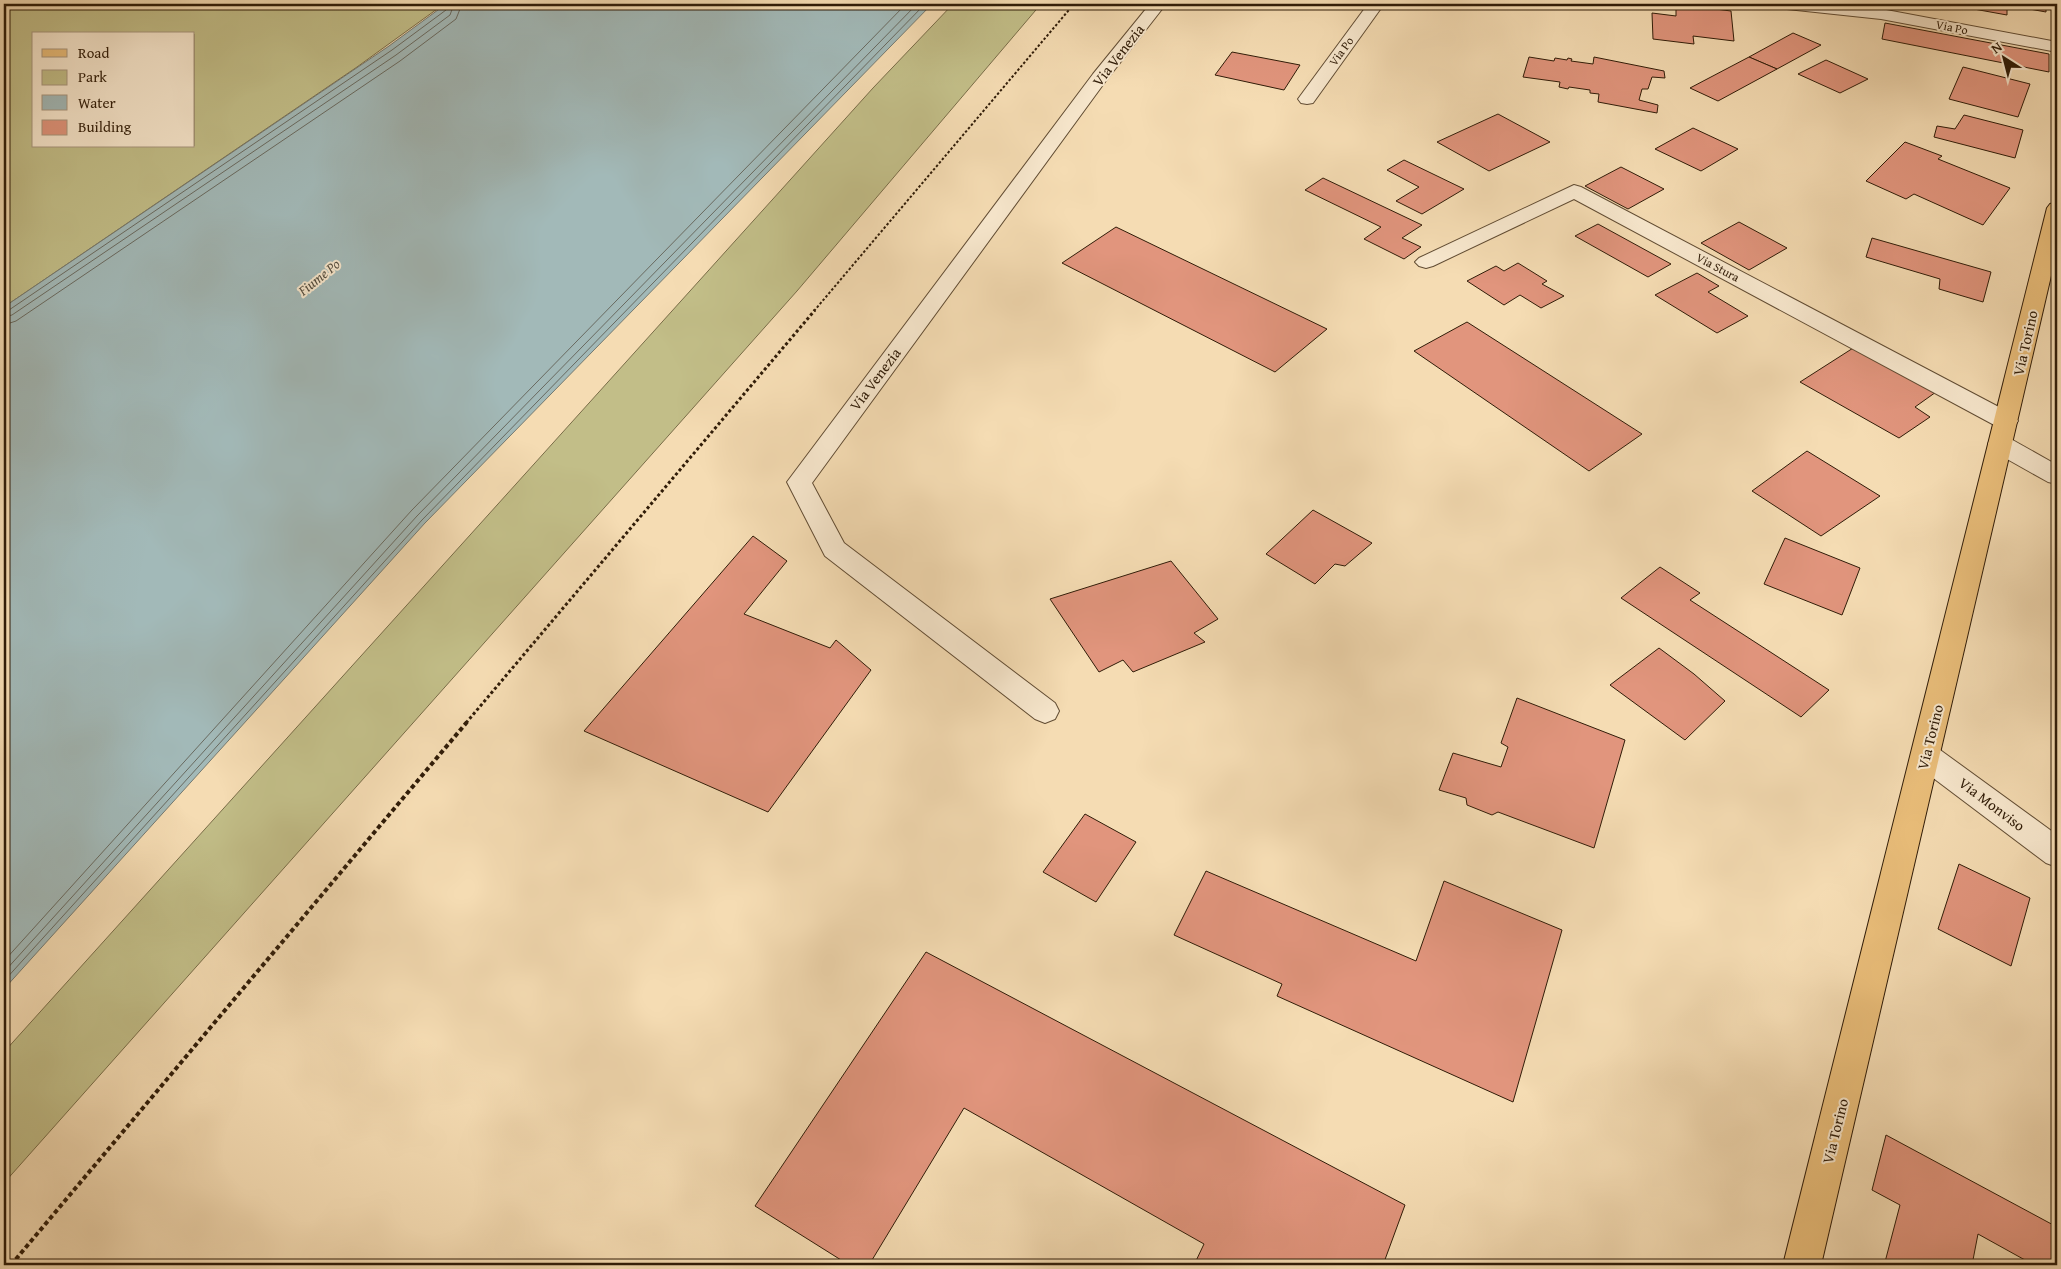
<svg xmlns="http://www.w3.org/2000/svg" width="2061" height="1269" font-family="'Gentium Book Plus',serif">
<rect width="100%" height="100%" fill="#f5dcb3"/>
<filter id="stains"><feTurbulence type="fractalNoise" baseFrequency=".004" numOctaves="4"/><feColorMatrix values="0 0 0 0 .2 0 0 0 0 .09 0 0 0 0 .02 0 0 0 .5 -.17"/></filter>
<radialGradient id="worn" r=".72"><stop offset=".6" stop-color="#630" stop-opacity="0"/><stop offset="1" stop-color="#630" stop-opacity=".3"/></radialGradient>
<g fill="#c2be88" stroke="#796d48" fill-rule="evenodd">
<path d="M4 4H444L357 67 4 307ZM34 34H194V146H34Z"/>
<path d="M953 4H1041L797 291 4 1183V1052L873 88Z"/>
</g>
<path fill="#a2b9b8" stroke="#747a72" d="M446 4H932L425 523 4 989V307L389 46Z"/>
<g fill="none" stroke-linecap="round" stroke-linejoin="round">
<g stroke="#696a60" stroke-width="1">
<path d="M4 311 9 310 392 50 446 10 448 4"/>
<path d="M4 317 12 315 396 55 450 15 454 4"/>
<path d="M4 325 16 321 400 61 456 19 462 4"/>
<path d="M4 961 412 510 906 4"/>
<path d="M4 972 417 516 917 4"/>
<path d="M4 981 422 520 925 4"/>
</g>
</g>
<g fill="#e1957d" stroke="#301c08">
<path d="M1676 4 1731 11 1734 41 1693 36 1694 44 1653 39 1652 13 1676 16Z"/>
<path d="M1865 4H1890L1889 9Z"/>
<path d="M1946 4H2046V12L2007 5V15Z"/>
<path d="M1885 23 2049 54V72L1882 39Z"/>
<path d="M1793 33 1821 45 1777 69 1749 57Z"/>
<path d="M1232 52 1300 65 1284 90 1215 75Z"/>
<path d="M1529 57 1554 61 1555 58 1567 60 1568 58 1572 59 1571 61 1593 64 1594 57 1664 71 1665 78 1652 77 1648 89H1642L1639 100 1658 105 1657 113 1598 102 1599 94 1590 93V90L1569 87 1568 89 1559 87 1560 82 1523 77Z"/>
<path d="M1749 57 1777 69 1718 101 1690 88Z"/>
<path d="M1826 60 1868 79 1840 93 1798 74Z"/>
<path d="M1963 67 2030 84 2018 117 1949 99Z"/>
<path d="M1498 114 1550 142 1489 171 1437 142Z"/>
<path d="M1964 115 2023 130 2015 158 1934 137 1937 126 1955 129Z"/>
<path d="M1693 128 1738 149 1701 171 1655 149Z"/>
<path d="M1905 142 1942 156 1938 159 2010 188 1983 225 1914 194 1906 199 1866 181Z"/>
<path d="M1404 160 1464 189 1422 214 1396 201 1419 187 1387 170Z"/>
<path d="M1621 167 1664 189 1628 209 1585 186Z"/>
<path d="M1323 178 1422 225 1402 238 1421 247 1404 259 1364 239 1381 227 1305 190Z"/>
<path d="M1739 222 1787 248 1749 270 1701 243Z"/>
<path d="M1598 224 1671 264 1648 277 1575 236Z"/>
<path d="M1116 227 1327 329 1275 372 1062 263Z"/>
<path d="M1872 238 1991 272 1983 302 1939 289 1940 279 1866 257Z"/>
<path d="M1518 263 1547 281 1542 284 1564 296 1541 308 1520 295 1504 305 1467 281 1496 266 1504 271Z"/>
<path d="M1697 273 1719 286 1708 292 1748 316 1717 333 1655 295Z"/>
<path d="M1467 322 1642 434 1589 471 1414 351Z"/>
<path d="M1861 343 1936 392 1915 407 1930 417 1899 438 1800 382Z"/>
<path d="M1807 451 1880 496 1821 536 1752 491Z"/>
<path d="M1313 510 1372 543 1345 566 1335 564 1315 584 1266 554Z"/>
<path d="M753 536 787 561 744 614 830 648 836 640 871 670 768 812 584 731Z"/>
<path d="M1785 538 1860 568 1842 615 1764 584Z"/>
<path d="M1171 561 1218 619 1194 633 1205 642 1133 672 1123 660 1099 672 1050 599Z"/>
<path d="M1660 567 1700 593 1690 600 1829 690 1801 717 1621 598Z"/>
<path d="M1659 648 1694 674 1725 701 1685 740 1610 685Z"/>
<path d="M1517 698 1625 740 1594 848 1498 812 1492 815 1467 805 1466 798 1439 790 1453 753 1501 767 1508 747 1501 743Z"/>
<path d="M1085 814 1136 842 1096 902 1043 872Z"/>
<path d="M1959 864 2030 898 2011 966 1938 929Z"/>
<path d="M1206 871 1416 961 1444 881 1562 930 1513 1102 1277 996 1282 984 1174 935Z"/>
<path d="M926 952 1405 1205 1383 1265H1194L1204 1244 964 1108 869 1265H849L755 1206Z"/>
<path d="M1886 1135 2057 1227V1265H2034L1978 1234 1972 1265H1891L1885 1262 1900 1205 1872 1190Z"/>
</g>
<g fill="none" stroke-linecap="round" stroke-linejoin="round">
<g stroke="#614c33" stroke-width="2">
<g id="street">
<path d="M1150 4H1166L1105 82 812 483 844 543 1055 703 1059 711 1055 719 1045 723 1035 719 825 556 787 482 1093 74Z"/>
<path d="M1368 4H1384L1313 103 1307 104 1301 103 1298 99Z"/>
<path d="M1779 4H1832L1881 9 2057 42V52L1881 19 1787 9 1781 8Z"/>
<path d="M1574 185 1581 187 2014 415 2018 421 2014 427 2006 429 1998 427 1574 199 1433 266 1426 268 1419 266 1415 262 1419 258Z"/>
<path d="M2000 436 2009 438 2057 465V484L2048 482 1991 450 1988 444 1991 438Z"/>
<path d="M1926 744 1936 747 2057 835V867L2046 863 1916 765 1911 756 1916 747Z"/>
</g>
</g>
<g stroke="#301c08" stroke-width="2">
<path id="primary" d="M2057 202V250L1821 1265H1783L2047 208 2050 204Z"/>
</g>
<path stroke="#301c08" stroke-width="2" stroke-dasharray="2.5 2" stroke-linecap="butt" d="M814 311 1074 4"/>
<path stroke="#301c08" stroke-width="3" stroke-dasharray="3 2.5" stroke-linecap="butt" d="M466 723 815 310"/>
<path stroke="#301c08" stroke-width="4" stroke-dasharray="4.5 3" stroke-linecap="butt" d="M11 1265 467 722"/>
<use href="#street" fill="#f8e8ce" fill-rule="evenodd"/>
<use href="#primary" fill="#eabe7a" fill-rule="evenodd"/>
</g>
<g text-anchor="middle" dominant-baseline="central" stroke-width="4" stroke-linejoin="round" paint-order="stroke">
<g font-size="12" fill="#301c08" stroke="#f8e8ce">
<text transform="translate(1952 27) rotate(11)">Via Po</text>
<text transform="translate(1341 51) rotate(-54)">Via Po</text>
<text transform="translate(1718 267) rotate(28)">Via Stura</text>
</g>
<g font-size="14" font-style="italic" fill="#524b3d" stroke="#f8e8ce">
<text transform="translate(319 277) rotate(-39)">Fiume Po</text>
</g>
<g font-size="15" fill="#301c08" stroke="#f8e8ce">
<text transform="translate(1118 55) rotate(-52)">Via Venezia</text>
<text transform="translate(2025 343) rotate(-77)">Via Torino</text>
<text transform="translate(875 379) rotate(-53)">Via Venezia</text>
<text transform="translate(1930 737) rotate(-76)">Via Torino</text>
<text transform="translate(1992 804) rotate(37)">Via Monviso</text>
<text transform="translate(1835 1131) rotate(-76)">Via Torino</text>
</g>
</g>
<rect width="2061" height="1269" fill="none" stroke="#f5dcb3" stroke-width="20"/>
<rect x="5" y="5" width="2051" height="1259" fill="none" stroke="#301c08" stroke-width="2.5"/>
<rect x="10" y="10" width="2041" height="1249" fill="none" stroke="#301c08"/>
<rect x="32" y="32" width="162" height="115" fill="#f8e8ce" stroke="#a8967f"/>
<rect x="42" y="49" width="25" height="8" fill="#eabe7a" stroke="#a8967f"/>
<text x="78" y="58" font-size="15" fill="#301c08">Road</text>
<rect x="42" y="70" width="25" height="15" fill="#c2be88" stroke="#a8967f"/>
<text x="78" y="82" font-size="15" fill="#301c08">Park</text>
<rect x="42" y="95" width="25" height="15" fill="#a2b9b8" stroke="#a8967f"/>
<text x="78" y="108" font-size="15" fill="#301c08">Water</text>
<rect x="42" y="120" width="25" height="15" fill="#e1957d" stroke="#a8967f"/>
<text x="78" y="132" font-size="15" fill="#301c08">Building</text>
<g transform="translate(2004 58) rotate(324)" stroke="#f8e8ce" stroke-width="4" paint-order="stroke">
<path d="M0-4L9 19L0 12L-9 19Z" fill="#301c08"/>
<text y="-8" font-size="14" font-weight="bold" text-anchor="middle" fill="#301c08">N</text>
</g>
<rect width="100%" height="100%" filter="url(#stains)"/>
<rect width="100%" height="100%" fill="url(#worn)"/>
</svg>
